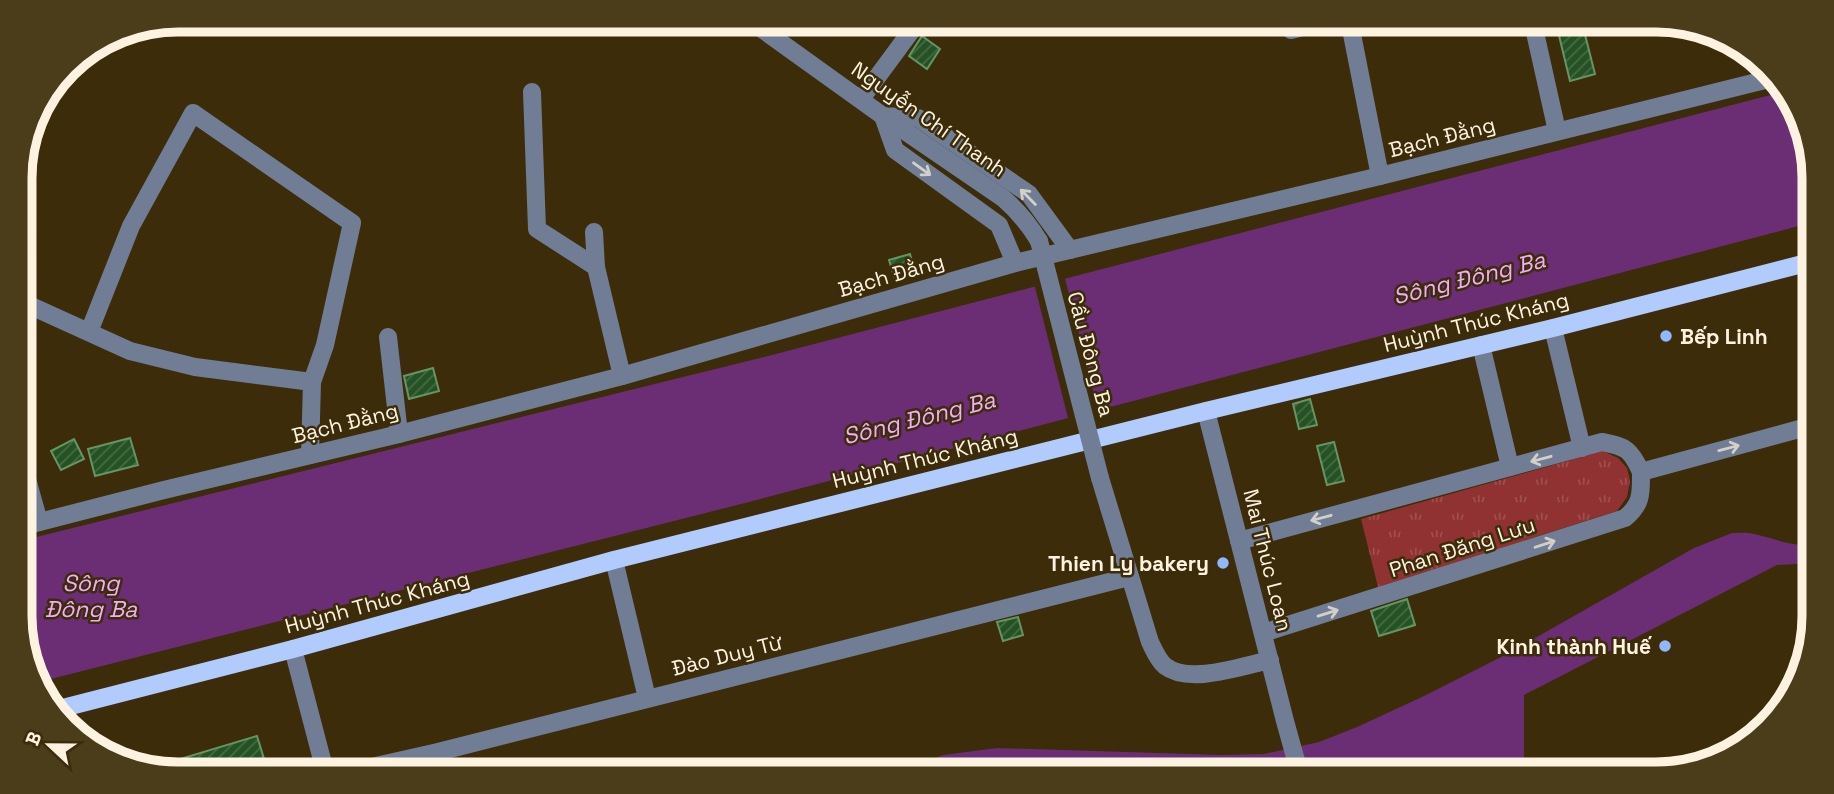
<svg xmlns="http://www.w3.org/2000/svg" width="1834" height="794" font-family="'Space Grotesk',sans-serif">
<defs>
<pattern id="grass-tufts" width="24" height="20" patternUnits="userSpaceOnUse" patternTransform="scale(1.75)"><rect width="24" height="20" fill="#903132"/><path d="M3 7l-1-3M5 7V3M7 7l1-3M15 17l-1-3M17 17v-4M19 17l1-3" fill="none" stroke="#a04f4f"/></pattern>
<pattern id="building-hatch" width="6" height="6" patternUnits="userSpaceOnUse" patternTransform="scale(1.75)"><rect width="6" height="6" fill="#255224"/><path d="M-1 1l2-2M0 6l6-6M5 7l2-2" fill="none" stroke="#466b44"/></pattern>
</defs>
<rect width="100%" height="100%" fill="#3c2c09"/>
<path fill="url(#grass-tufts)" d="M1603 451 1618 458 1627 468 1630 481 1627 497 1617 511 1378 587 1361 519Z"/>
<g fill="#6b2d73">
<path d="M1786 91 1813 157 1814 222 749 502 39 682 21 637 20 541 768 356Z"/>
<path d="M1732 533C1739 533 1747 532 1754 534 1778 539 1789 547 1815 544V563L1777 565 1524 695V774L889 775 943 755 997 748 1222 755 1264 754 1319 742 1357 727 1424 696 1503 656 1694 548Z"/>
</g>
<path fill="#3c2c09" d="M1064 275 1099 414 1069 422 1034 283Z"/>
<g fill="url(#building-hatch)" stroke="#669563" stroke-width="2">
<path d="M1555 19H1581L1595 74 1570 81Z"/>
<path d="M922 36 940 49 927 69 909 56Z"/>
<path d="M910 254 915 274 895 280 889 260Z"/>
<path d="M433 368 439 391 409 399 404 376Z"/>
<path d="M1310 399 1317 425 1299 429 1293 404Z"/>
<path d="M130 438 138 465 95 476 88 449Z"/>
<path d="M74 439 84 459 61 470 51 451Z"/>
<path d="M1334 442 1344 481 1327 485 1317 446Z"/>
<path d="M1407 599 1415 625 1379 636 1371 611Z"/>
<path d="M1018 617 1023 635 1003 641 997 622Z"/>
<path d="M257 736 269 775H178L147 769Z"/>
</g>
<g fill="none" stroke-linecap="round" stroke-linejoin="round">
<g stroke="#707d95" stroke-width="18">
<path d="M748 19 883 116 1003 198C1018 211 1029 224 1039 241"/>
<path d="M1349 19 1380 176"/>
<path d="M1532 19 1557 131"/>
<path d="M1291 30 1334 19"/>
<path d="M532 92 537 229 596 267"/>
<path d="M861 99 920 19"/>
<path d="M30 129 38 110"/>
<path d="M594 232 596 267 622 376"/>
<path d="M1015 263 999 225 895 150 883 116 918 118 1029 194 1070 250"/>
<path d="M20 301 130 351 195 367 312 382"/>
<path d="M1553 328 1582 448"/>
<path d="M89 332 131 226 193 113 352 223 325 345 312 382 310 455"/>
<path d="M388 337 399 434"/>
<path d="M1481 345 1510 467"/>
<path d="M1206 411 1285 721 1300 775"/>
<path d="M20 454 39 522"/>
<path d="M1100 478 1150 642C1154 650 1158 660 1165 666 1189 685 1242 666 1270 660"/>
<path d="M20 527 164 490 399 434 622 376 1015 263 1380 176 1777 77"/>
<path d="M1239 541 1602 442C1626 446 1631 450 1641 472"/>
<path d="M614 560 647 698"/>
<path d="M1263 633 1625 518C1642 504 1641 494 1641 472L1814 425"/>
<path d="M293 649 326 775"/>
<path d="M438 752 442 775"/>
<path d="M336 775 438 752 1129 577"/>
</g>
<path stroke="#b1cbfe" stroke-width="18" d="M51 711 293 649 614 560 1206 411 1553 328 1814 261"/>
<path stroke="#707d95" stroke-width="18" d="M1039 241 1100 478"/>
</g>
<defs><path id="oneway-shaft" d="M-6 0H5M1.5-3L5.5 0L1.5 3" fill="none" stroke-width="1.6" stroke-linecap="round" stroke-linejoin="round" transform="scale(1.75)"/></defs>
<g stroke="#d3d0ca">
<use href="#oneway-shaft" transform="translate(922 169) rotate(36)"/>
<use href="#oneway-shaft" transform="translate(1028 197) rotate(-135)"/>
<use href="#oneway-shaft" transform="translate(1729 448) rotate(-15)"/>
<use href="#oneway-shaft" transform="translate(1541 459) rotate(165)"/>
<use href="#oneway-shaft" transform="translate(1321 518) rotate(165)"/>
<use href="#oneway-shaft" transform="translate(1545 544) rotate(-18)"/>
<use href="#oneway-shaft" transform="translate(1328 613) rotate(-17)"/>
</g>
<g fill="#93b7fd" stroke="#3c2c09" stroke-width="2.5">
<circle cx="1666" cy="336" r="7"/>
<circle cx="1223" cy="563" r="7"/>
<circle cx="1665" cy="646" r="7"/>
</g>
<g text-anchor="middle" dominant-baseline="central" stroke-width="5" stroke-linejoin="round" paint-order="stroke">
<g font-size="21" fill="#fdf3e0" stroke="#3c2c09">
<text transform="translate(929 119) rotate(35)">Nguyễn Chí Thanh</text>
<text transform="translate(1442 137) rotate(-14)">Bạch Đằng</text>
<text transform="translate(891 275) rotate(-16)">Bạch Đằng</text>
<text transform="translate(1476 322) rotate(-14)">Huỳnh Thúc Kháng</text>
<text transform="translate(1091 354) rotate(75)">Cầu Đông Ba</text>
<text transform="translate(345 423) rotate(-14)">Bạch Đằng</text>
<text transform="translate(925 458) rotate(-14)">Huỳnh Thúc Kháng</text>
<text transform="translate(1462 547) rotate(-18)">Phan Đăng Lưu</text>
<text transform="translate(1268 560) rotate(76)">Mai Thúc Loan</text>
<text transform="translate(377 602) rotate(-15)">Huỳnh Thúc Kháng</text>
<text transform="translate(727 655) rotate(-14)">Đào Duy Từ</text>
</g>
<g font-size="21" font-weight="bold" fill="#fdf3e0" stroke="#3c2c09" text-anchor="end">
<text x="1680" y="336" text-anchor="start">Bếp Linh</text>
<text x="1209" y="563">Thien Ly bakery</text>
<text x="1651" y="646">Kinh thành Huế</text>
</g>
<g font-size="23" font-style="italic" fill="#f1acfa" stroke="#3c2c09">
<text transform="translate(1469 278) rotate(-14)">Sông Đông Ba</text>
<text transform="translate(919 418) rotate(-14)">Sông Đông Ba</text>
<text x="91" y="583">Sông<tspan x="91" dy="26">Đông Ba</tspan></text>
</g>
</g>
<path d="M0 0H1834V794H0ZM178 32H1656A146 146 0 0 1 1802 178V616A146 146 0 0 1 1656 762H178A146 146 0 0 1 32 616V178A146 146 0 0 1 178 32Z" fill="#4b3c1a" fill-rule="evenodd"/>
<path fill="none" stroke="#fdf3e0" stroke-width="9" d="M178 32H1656A146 146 0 0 1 1802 178V616A146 146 0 0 1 1656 762H178A146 146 0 0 1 32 616V178A146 146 0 0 1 178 32Z"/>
<g transform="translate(49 745) rotate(292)" stroke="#3c2c09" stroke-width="5" paint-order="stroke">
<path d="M0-5L12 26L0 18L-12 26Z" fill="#fdf3e0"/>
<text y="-10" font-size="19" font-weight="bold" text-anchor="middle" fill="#fdf3e0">B</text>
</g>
</svg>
